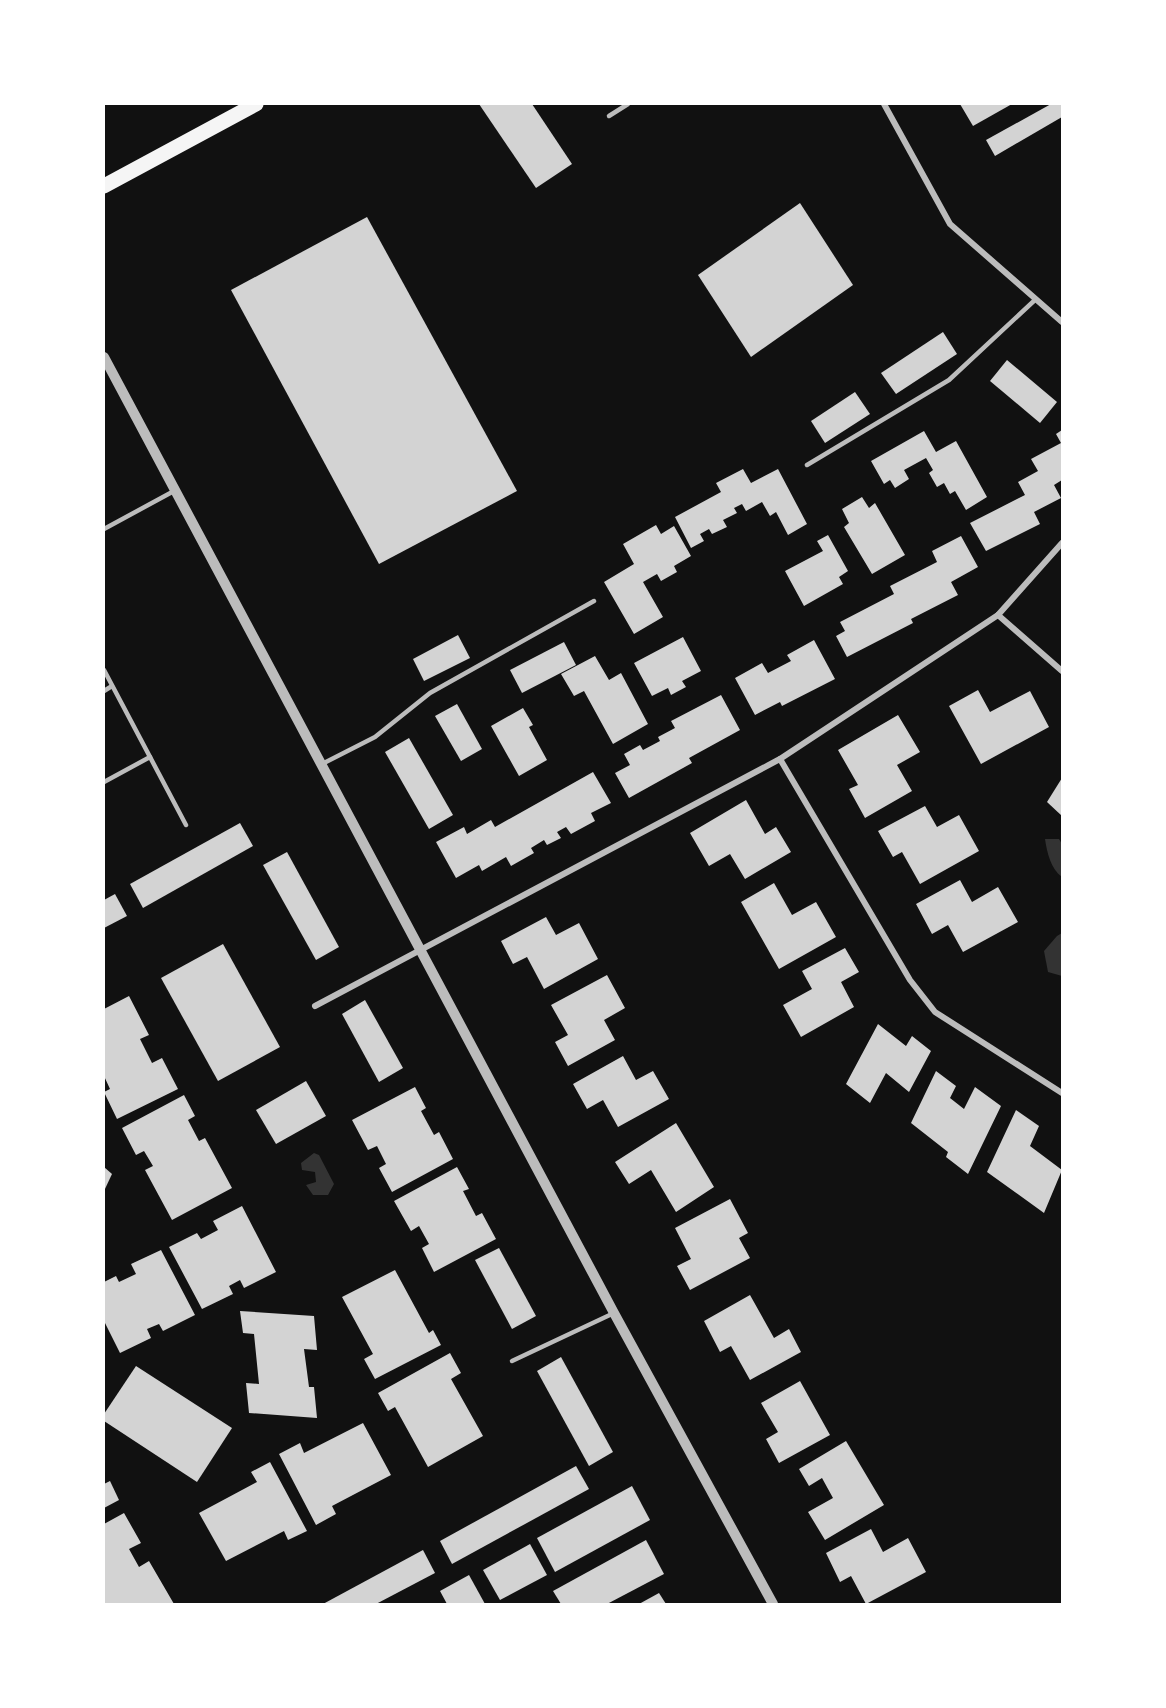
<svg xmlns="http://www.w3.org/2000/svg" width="1166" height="1708" font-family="Manrope,sans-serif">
<rect width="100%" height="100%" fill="#111"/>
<g fill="#333">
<path d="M1045 839H1059L1062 844V877C1051 869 1047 853 1045 839Z"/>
<path d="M1062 933V976L1048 972 1044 951 1057 936Z"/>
<path d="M314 1153 319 1155 334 1184 328 1195H313L306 1185 316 1182 315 1172 302 1170 301 1163Z"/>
</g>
<g fill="#d3d3d3">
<path d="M479 104H532L572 164 536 188Z"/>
<path d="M960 104H1012L973 126Z"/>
<path d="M1051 104H1062V117L995 156 986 140Z"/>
<path d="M800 203 853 285 751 357 698 275Z"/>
<path d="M367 217 517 491 379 564 231 290Z"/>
<path d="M943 332 957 354 896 394 881 373Z"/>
<path d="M1007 360 1057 402 1040 423 990 381Z"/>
<path d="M855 392 870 414 825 443 811 421Z"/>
<path d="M1062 430V480L1054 485 1061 498 1034 512 1040 524 986 551 970 523 1025 495 1018 482 1038 471 1031 459 1061 443 1056 434Z"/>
<path d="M924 431 936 452 956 441 987 497 966 510 955 491 950 494 944 483 937 487 929 473 933 470 926 458 904 470 909 479 895 488 890 480 884 484 871 461Z"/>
<path d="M743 469 751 483 778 469 807 524 788 535 776 512 770 516 762 502 746 511 742 504 734 508 737 513 723 520 727 527 712 534 709 529 700 534 704 541 691 548 675 517 721 492 716 483Z"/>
<path d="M862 497 869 508 875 503 905 555 872 574 844 527 849 523 842 509Z"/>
<path d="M656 525 661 534 674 526 691 556 674 566 677 572 661 581 657 574 643 582 663 617 634 634 604 582 634 564 623 544Z"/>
<path d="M828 535 848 571 839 577 843 584 804 606 785 571 823 551 817 541Z"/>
<path d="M961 536 978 567 951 582 958 595 911 619 913 623 847 657 836 636 845 631 840 622 894 594 890 586 937 562 932 551Z"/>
<path d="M458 635 470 658 424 681 413 659Z"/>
<path d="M683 637 701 671 682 681 686 687 671 695 668 688 652 696 634 663Z"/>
<path d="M814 640 835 679 782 706 780 702 755 715 735 678 762 663 768 673 791 661 787 655Z"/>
<path d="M564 642 576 665 522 693 510 670Z"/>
<path d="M595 656 609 680 621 673 648 724 613 744 584 691 574 696 561 674Z"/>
<path d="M978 690 990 712 1030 691 1049 727 981 764 949 706Z"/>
<path d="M721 695 740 730 689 758 692 763 629 798 615 773 630 765 624 754 640 745 643 750 660 741 658 737 675 728 671 721Z"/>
<path d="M457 704 482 749 461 761 435 716Z"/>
<path d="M523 708 533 725 529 727 547 760 519 776 491 726Z"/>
<path d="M898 715 920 752 897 765 912 791 865 818 849 789 858 785 838 750Z"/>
<path d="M409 738 453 815 429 829 385 752Z"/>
<path d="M593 772 611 803 591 813 595 821 571 834 566 827 557 832 561 838 547 845 544 840 531 848 534 853 511 866 506 857 482 871 479 865 456 878 436 842 464 827 467 834 491 820 495 827Z"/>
<path d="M1062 778V816L1047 802Z"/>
<path d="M746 800 765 834 776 827 791 852 745 879 730 854 709 866 690 833Z"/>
<path d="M925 806 937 827 959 815 979 851 920 884 902 852 893 857 878 831Z"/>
<path d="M240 823 253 846 143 908 130 884Z"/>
<path d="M287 852 339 947 316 960 263 865Z"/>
<path d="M960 880 972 902 998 887 1018 922 963 952 948 925 932 934 916 904Z"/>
<path d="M774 883 792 915 816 902 836 937 779 969 741 902Z"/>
<path d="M115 894 127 916 104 928V900Z"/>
<path d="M546 917 556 935 579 923 598 959 544 989 527 957 513 964 501 941Z"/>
<path d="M223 944 280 1047 218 1081 161 978Z"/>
<path d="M845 948 859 972 841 982 854 1007 801 1037 783 1005 812 989 802 971Z"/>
<path d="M607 975 625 1008 604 1020 615 1040 568 1066 555 1042 568 1035 551 1005Z"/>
<path d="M129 996 149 1035 140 1039 152 1063 162 1058 178 1089 117 1119 104 1092 110 1089 104 1076V1009Z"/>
<path d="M365 1000 403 1068 379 1082 342 1014Z"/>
<path d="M878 1024 906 1046 912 1036 931 1051 909 1092 886 1073 870 1103 846 1084Z"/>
<path d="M623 1056 636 1080 653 1071 669 1099 618 1127 603 1100 587 1109 573 1084Z"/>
<path d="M936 1071 956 1086 950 1098 964 1109 975 1087 1001 1106 968 1174 946 1157 948 1152 911 1123Z"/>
<path d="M306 1081 326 1116 276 1144 256 1110Z"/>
<path d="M415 1087 426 1108 421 1111 434 1135 439 1132 453 1159 392 1192 379 1168 386 1164 377 1146 368 1150 352 1120Z"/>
<path d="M184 1095 195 1116 188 1120 199 1141 205 1138 232 1188 172 1220 145 1170 153 1166 144 1151 136 1155 122 1128Z"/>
<path d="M1016 1110 1039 1126 1030 1146 1062 1170 1044 1213 987 1172Z"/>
<path d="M676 1123 714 1187 676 1212 651 1170 629 1184 615 1162Z"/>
<path d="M104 1167 112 1174 104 1191Z"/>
<path d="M457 1167 469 1189 463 1191 476 1216 482 1213 496 1239 434 1272 422 1248 429 1244 419 1226 411 1231 394 1201Z"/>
<path d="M730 1199 748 1233 739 1238 750 1258 690 1290 677 1266 691 1259 675 1228Z"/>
<path d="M242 1206 276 1272 244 1288 240 1280 229 1286 233 1294 202 1309 169 1247 197 1233 201 1239 218 1230 213 1221Z"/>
<path d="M499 1248 536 1316 512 1329 475 1260Z"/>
<path d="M161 1250 195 1315 163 1331 159 1324 147 1329 151 1338 120 1353 104 1321V1282L116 1276 119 1282 136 1274 131 1264Z"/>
<path d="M395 1270 429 1333 433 1330 441 1345 375 1379 364 1359 373 1354 342 1297Z"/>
<path d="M750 1295 774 1338 789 1329 801 1352 750 1380 731 1346 720 1352 704 1321Z"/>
<path d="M240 1311 314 1316 317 1350 304 1349 309 1387H314L317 1418 249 1413 246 1383 259 1384 254 1334 243 1333Z"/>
<path d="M450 1353 461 1373 451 1379 483 1436 428 1467 395 1407 388 1411 378 1393Z"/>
<path d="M561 1357 613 1452 589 1466 537 1371Z"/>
<path d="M136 1366 232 1428 197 1482 104 1421V1414Z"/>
<path d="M800 1381 830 1435 779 1463 766 1439 778 1432 761 1403Z"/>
<path d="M363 1423 391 1475 332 1506 336 1514 316 1525 279 1454 300 1443 304 1453Z"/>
<path d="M846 1441 884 1505 825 1540 808 1512 833 1498 822 1478 809 1486 799 1469Z"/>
<path d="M270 1462 307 1531 288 1540 284 1531 226 1561 199 1513 257 1482 251 1472Z"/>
<path d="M576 1466 589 1489 452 1564 440 1541Z"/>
<path d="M110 1481 119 1500 104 1508V1484Z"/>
<path d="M632 1486 650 1520 555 1572 537 1538Z"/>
<path d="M124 1513 141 1543 129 1549 139 1567 149 1561 174 1604H104V1524Z"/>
<path d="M871 1529 883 1552 908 1538 926 1572 866 1604 851 1576 840 1582 826 1553Z"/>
<path d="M646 1540 664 1574 607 1604H561L553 1591Z"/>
<path d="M530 1544 547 1575 500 1600 483 1570Z"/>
<path d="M423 1550 435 1573 376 1604H323Z"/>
<path d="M469 1575 485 1604H447L440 1591Z"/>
<path d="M659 1593 666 1604H639Z"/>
</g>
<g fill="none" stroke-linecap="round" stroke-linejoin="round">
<g stroke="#bcbcbc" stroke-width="4.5">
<path d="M609 116 628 104"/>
<path d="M807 465 949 380 1036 299"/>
<path d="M104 529 174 491"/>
<path d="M104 670 186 825"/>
<path d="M104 691 112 686"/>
<path d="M322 764 375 737 430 693 594 601"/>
<path d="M104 782 150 757"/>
<path d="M512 1361 614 1313"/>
</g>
<g stroke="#bcbcbc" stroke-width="6">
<path d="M884 104 950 224 1062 322"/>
<path d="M998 615 1062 671"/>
<path d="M780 759 910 980 935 1012 1062 1093"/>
<path d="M315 1006 780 759 998 615 1062 543"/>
</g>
<path stroke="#bcbcbc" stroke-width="10" d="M104 357 614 1313 773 1604"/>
<path stroke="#f5f5f5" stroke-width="15" d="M104 186 256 104"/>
</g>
<rect width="1166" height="1708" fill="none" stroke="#ffffff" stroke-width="210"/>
</svg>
